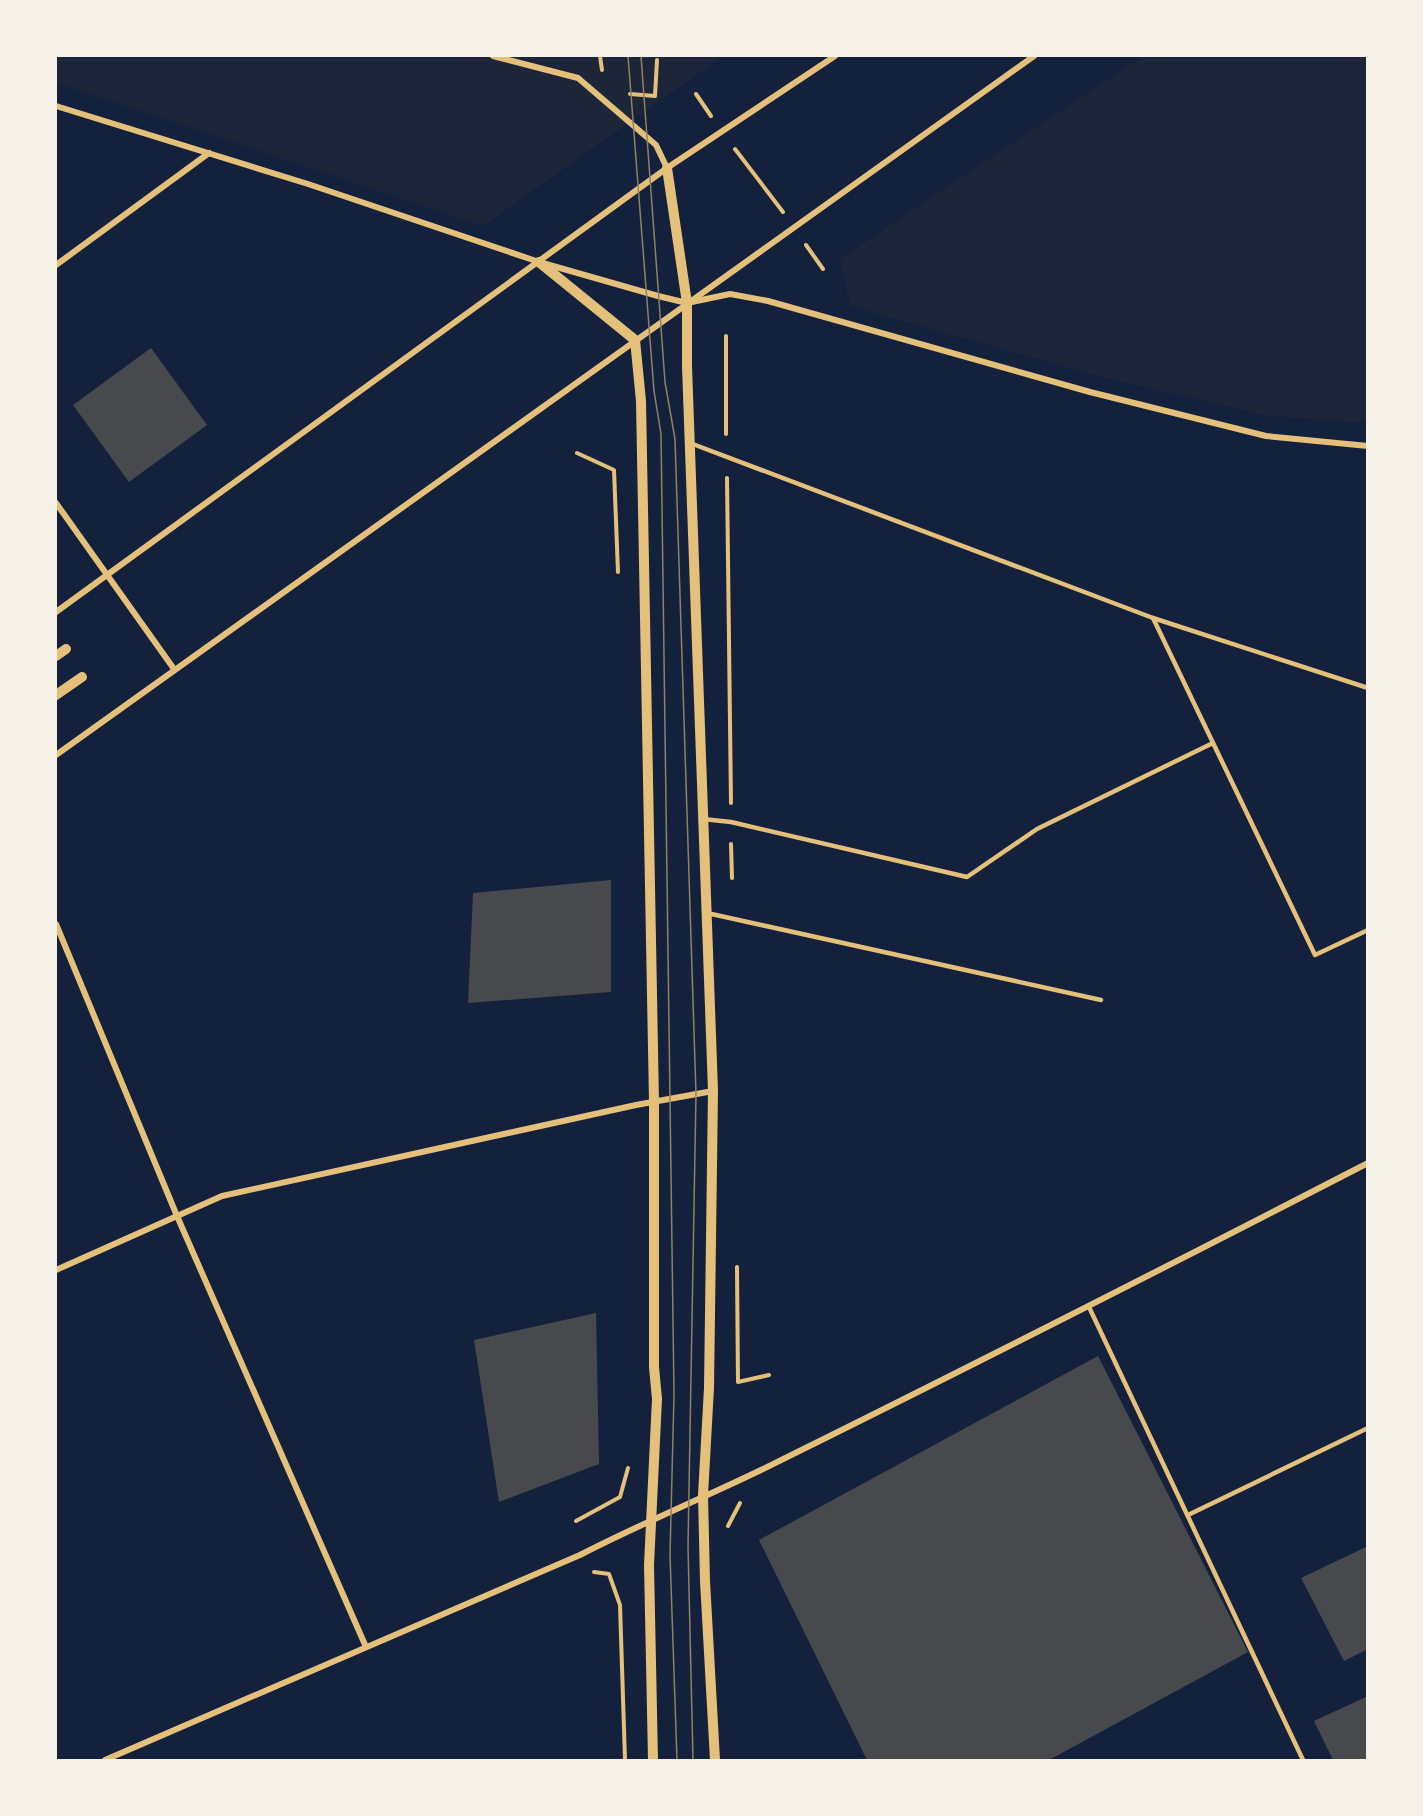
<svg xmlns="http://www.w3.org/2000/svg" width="1423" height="1816" font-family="Karla,sans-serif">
<rect width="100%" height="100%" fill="#14213d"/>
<g fill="#1d2539">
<path d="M56 56H723L483 226 56 83Z"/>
<path d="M1143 56H1367V423L1269 416 1098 376 850 306 840 259Z"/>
</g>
<g fill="#48494c">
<path d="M151 348 207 425 129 482 73 405Z"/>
<path d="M611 880V992L468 1003 473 893Z"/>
<path d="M596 1313 599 1464 499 1502 474 1340Z"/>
<path d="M1098 1356 1248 1652 1049 1760H867L759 1540Z"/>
<path d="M1368 1546V1649L1344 1661 1301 1578Z"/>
<path d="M1368 1696V1760H1333L1314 1721Z"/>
</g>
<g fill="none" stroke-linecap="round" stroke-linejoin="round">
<g stroke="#e5c07b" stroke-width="4">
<path d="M600 56 602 70"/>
<path d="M630 94 655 96 657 60"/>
<path d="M696 94 711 116"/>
<path d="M735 149 783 212"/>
<path d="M806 245 823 269"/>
<path d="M726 336V434"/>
<path d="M577 453 614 470 618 572"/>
<path d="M727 478 731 803"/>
<path d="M731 844 732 878"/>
<path d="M737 1267 738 1382 769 1375"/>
<path d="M576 1521 620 1497 628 1468"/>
<path d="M728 1526 740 1503"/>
<path d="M594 1572 609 1574 620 1605 625 1760"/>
</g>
<g stroke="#e5c07b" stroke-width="4.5">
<path d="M690 443 1153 618 1368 688"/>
<path d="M1153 618 1315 955 1368 930"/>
<path d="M703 819 731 822 967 877 1037 829 1213 743"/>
<path d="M707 913 1101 1000"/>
<path d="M1089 1307 1303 1760"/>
<path d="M1188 1515 1368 1428"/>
</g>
<g stroke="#e5c07b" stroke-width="6">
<path d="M493 56 578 78 656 145 667 168"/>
<path d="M56 106 308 184 539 262 658 296 687 303 730 294 768 301 1090 392 1266 436 1368 446"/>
<path d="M56 265 209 153"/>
<path d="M56 503 174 669"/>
<path d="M56 612 667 168 835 56"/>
<path d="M56 755 1034 56"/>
<path d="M56 924 177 1216 366 1647"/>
<path d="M56 1270 222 1196 636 1105 713 1091"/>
<path d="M105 1760 580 1555C640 1524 701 1499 761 1470 964 1370 1166 1267 1368 1163"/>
</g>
<g stroke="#e5c07b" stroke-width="10">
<path d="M667 168 687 303V366L713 1091 709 1388 703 1495 705 1581 715 1760"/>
<path d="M539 262 635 340 641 401 654 1102V1367L657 1399 649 1565 653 1760"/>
<path d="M56 656 66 649"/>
<path d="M56 695 82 677"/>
</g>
<g stroke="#918062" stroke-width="1.5">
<path d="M628 56 654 391 661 434 674 1395 670 1555 677 1760"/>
<path d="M641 56 665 382 675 439 696 1094 688 1546 693 1760"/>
</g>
</g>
<rect width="1423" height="1816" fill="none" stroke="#f6f1e7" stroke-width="114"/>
</svg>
